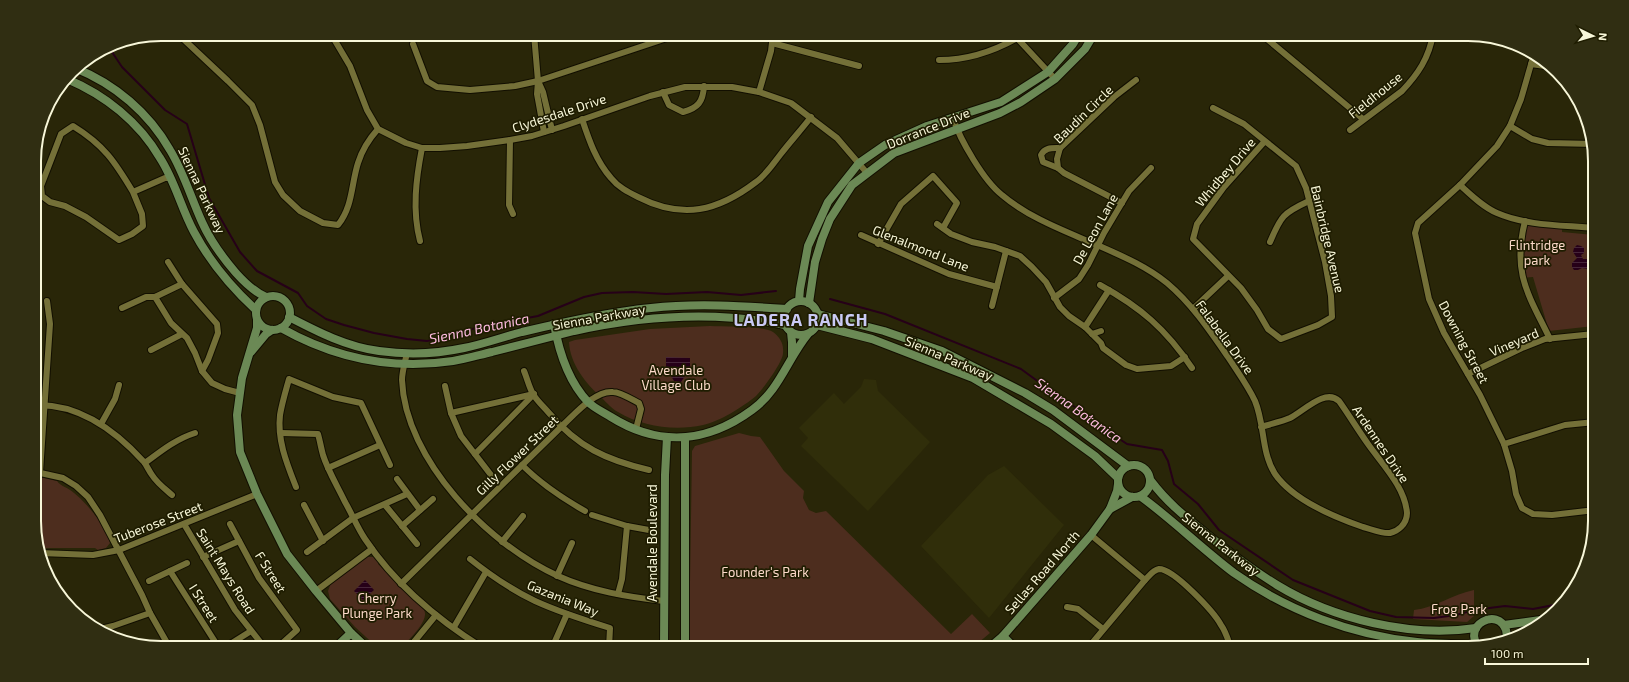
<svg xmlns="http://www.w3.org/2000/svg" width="1629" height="682" font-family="'Exo 2',sans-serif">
<defs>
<pattern id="water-rules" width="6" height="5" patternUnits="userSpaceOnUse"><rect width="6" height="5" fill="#260018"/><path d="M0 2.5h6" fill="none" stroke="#462639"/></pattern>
</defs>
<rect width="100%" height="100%" fill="#292608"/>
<g fill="#302e0a">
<path d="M864 379 876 380 878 391 930 442 868 511 801 446 808 438 799 428 834 393 844 404 861 387Z"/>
<path d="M1004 466 1064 525 989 618 921 546 988 475Z"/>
</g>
<g fill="#4d2d1e">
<path d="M1525 221 1562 225V232L1594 235V326L1549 331 1533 277 1522 278 1520 254Z"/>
<path d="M710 326C726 327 760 325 773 332 780 337 784 344 783 353 783 362 763 389 756 396 744 406 719 422 703 425 675 431 643 427 618 412 612 409 607 403 602 398 586 384 570 364 569 342L575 340 650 329Z"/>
<path d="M739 433 751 436 760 437 784 471 804 491 803 498 809 510 816 513 826 511 951 634 972 614 990 633 972 648H689L692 451 695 446Z"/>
<path d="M36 476 57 481C60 486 69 488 74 493 86 502 107 528 110 543L106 548 98 550 95 548H38L36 546Z"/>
<path d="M367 557H375L378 560V564L419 605C437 615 410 637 402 648H378L355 627 330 599 328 591 331 583Z"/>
<path d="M1474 590V616L1467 622 1413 619 1414 610C1435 608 1453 594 1474 590Z"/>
</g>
<g fill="url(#water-rules)">
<path d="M1577 245 1581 246 1584 248V253L1581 255 1583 259H1588L1591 255 1594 256V270L1582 268 1578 270H1574L1572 267V263L1577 258 1573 252 1574 248Z"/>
<path d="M666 357 690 358V376H685L681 382 674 381 671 376H666Z"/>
<path d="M365 580 374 590 363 600 354 591Z"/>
</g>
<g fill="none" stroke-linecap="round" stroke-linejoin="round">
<g stroke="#260018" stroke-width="2">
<path d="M107 47 110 49 122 67 165 110 187 124 209 198 240 252 257 271 298 293 307 306 326 319 344 325 374 333 407 339 427 341 442 338 479 327 538 316 584 297 602 293 633 292 666 294 707 292 741 295 776 291"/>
<path d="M830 299 885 314 1021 369 1062 399 1093 418 1109 432 1127 444 1162 450 1168 461 1174 484 1198 504 1219 530 1293 580 1370 611 1396 617 1434 618 1456 615 1474 610 1505 606 1533 609 1564 603"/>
</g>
<g stroke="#120f00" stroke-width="8">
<g id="street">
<path d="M178 34 228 81 252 105 260 125 275 182 283 195 300 211 323 223 338 225C353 206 351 185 358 163 362 150 369 139 378 129"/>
<path d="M331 34 350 66 367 110 378 129 406 143 422 148H440L467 146 510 140 532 136 564 126 650 96 685 87H732L759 92 791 103 837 138 867 173"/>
<path d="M534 34 538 81"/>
<path d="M1015 34 1017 38 1055 79"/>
<path d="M1261 34 1363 119"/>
<path d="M772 43 859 66"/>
<path d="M413 44 427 81 437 87 470 90 515 86 538 81 673 36 676 34"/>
<path d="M1534 54 1521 99 1510 126 1497 146 1460 185 1418 223 1415 233 1429 299 1444 333 1480 395 1504 444 1512 471 1516 494 1522 508 1533 514 1552 515 1595 510"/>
<path d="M939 60C968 60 992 52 1017 38"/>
<path d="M1531 64 1552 67"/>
<path d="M663 92 669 105 683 112C698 108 703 102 704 86"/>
<path d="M759 92 771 51 773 34"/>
<path d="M1213 108 1244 124 1296 166 1306 188 1325 262 1331 296 1332 317 1318 325 1281 339 1268 329 1257 310 1241 288 1193 239 1197 224 1224 187 1265 141"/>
<path d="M953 118C960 140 984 181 1002 195 1029 218 1065 231 1097 245 1122 256 1146 266 1167 283 1192 304 1210 331 1228 357 1237 371 1248 386 1255 401 1265 425 1261 452 1275 474 1293 500 1334 517 1363 527 1371 529 1382 534 1390 533 1394 532 1398 530 1401 527 1405 523 1407 519 1407 513 1405 487 1382 464 1368 444 1358 430 1349 415 1339 401 1325 388 1304 411 1290 418 1281 422 1270 424 1261 427"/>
<path d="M582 119C589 140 596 161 611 178 618 187 628 192 638 197 683 220 718 211 756 182 766 175 773 164 780 155 790 142 801 130 811 117"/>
<path d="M1510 126 1532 139 1548 143 1594 144"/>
<path d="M1350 130 1402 91C1418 74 1429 58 1433 34"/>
<path d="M544 132 537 94 538 81 543 92 552 130"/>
<path d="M510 140 509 205 513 214"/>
<path d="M1058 168 1043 162 1041 155C1045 147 1052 148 1060 148"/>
<path d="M1460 185C1471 195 1483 207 1497 213 1527 226 1562 225 1594 228"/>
<path d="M133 192 142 214 143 226 132 234 119 240 86 217 65 206 50 202 42 196 41 186 61 134 73 126C104 145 115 162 133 192L165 178H171"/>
<path d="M1122 203 1064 173 1058 168 1057 159 1060 148 1114 97 1136 80"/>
<path d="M1525 221C1512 273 1528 294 1550 339"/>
<path d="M937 224 951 234 972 242 995 247 1020 256 1032 267 1046 282 1060 307 1069 316 1085 327 1101 343 1103 348 1126 365 1137 369 1171 366 1185 357"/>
<path d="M861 235 949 274 997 287"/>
<path d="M420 241C412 210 416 179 422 148"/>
<path d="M1270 242C1281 216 1283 213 1309 201"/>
<path d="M878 244 901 204 933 176 957 203 943 228"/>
<path d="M168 262 182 284 217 324 218 333 208 360 202 371"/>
<path d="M1100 285C1140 307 1166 329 1192 368"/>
<path d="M155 297 171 323 187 338 195 353 202 371 212 383 225 389 240 393"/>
<path d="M1054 298 1079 279 1088 265 1104 233 1129 191 1151 168"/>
<path d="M992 306 1006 251"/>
<path d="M122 308 146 297H155L182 284"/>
<path d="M1193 309 1228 276"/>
<path d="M1085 327 1109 290"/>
<path d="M1092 334 1101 331"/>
<path d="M151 350 182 334"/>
<path d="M407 353C405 362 402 372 402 380 405 460 489 545 558 576 591 591 628 597 664 601"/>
<path d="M524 371C527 378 529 387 533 394 537 401 544 407 549 413 578 447 606 460 649 470"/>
<path d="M1468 374 1522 348 1545 339 1594 334"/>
<path d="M445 386 451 413 461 436 491 475"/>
<path d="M36 405C80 404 116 431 144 462 147 466 149 471 152 475 157 483 165 489 172 495"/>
<path d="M451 413 534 394"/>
<path d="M101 424 115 399 119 385"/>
<path d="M281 433 318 434C320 441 321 448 323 455 328 471 338 487 345 502 352 514 357 527 365 539 395 584 438 620 483 648"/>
<path d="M1504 444 1565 425 1595 422"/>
<path d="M475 454 534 394"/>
<path d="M145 463C161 451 176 439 195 433"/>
<path d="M522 465C541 484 562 498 585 511"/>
<path d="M328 468 380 445"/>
<path d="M36 472 63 478 76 486 88 497 100 515 142 595 150 613 170 648"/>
<path d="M40 472 50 324 47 301"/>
<path d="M397 479 420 510"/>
<path d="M296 487C287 464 277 440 280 415 282 403 286 390 289 379L333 397 361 403 390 465"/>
<path d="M304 505 323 541"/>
<path d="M385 505 417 544"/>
<path d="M592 515 627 526 649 530"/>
<path d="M184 524 235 610 265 648"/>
<path d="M230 524 259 578 297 630 277 648"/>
<path d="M402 526 433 499"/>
<path d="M1091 535 1145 580"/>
<path d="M502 542 523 516"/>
<path d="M307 552 353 518 407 494"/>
<path d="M40 553 93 555 119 550 257 494"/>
<path d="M203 557 239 541"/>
<path d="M470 559C490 575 512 590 535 601 559 612 584 620 610 628L609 648"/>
<path d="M170 571 219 648"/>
<path d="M557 576 572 543"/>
<path d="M149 581 187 563"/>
<path d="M401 584 561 427C574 415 595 390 613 392 620 392 633 400 639 403L641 409 636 429"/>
<path d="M316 591 372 549"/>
<path d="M618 594 622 579 627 526"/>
<path d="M1067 607 1078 609 1103 629"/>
<path d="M454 627 486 572"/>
<path d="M101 629 113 626 150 613"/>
<path d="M224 648 251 631"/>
<path d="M409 648 436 615"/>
<path d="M552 648 567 614"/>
<path d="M1088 648 1145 580C1149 576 1153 570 1159 569 1174 569 1214 612 1221 625 1226 632 1228 640 1231 648"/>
</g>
</g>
<g stroke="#120f00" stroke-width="10">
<g id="secondary">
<path d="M75 68C115 84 149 113 170 150 184 173 191 198 202 222 210 240 223 258 236 273 245 283 254 292 266 297"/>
<path d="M67 79C105 95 139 122 160 158 175 181 181 208 194 232 210 262 232 288 256 310"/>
<circle cx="273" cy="313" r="17"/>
<circle cx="801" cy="318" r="17"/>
<path d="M799 301 800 289 808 246 828 202 859 163 885 145 927 126 1001 102 1048 72 1073 44 1079 34"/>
<path d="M809 303 815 262 822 239 830 219 852 185 894 153 1000 113 1021 102 1055 79 1085 49 1094 34"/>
<path d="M818 314 884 331 942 351 1025 393 1053 410 1128 466"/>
<path d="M289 317C318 332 347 347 379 351 407 355 436 354 464 348 484 344 503 337 522 332 564 322 608 312 651 308 696 303 742 306 787 309"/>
<path d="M257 320V328L242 378 237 415 240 452 257 494 287 554 316 591 351 633 367 648"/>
<path d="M554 324C559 352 568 381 588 402 594 408 603 412 611 417 659 447 707 443 752 410 779 391 788 358 808 334"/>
<path d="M817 325 872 339 973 378 1051 424 1095 456 1118 478"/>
<path d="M281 328C334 358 393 370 453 361 466 359 479 355 492 352 519 345 547 338 574 331 642 316 717 311 785 325"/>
<path d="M791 332 792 342V356"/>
<path d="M251 352 266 334 272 330"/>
<path d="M685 438V648"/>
<circle cx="1134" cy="481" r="16"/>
<path d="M1151 481C1166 501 1184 516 1203 531 1227 551 1251 569 1277 585 1333 619 1411 638 1476 628"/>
<path d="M1140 496C1173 520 1202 549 1234 573 1288 611 1352 635 1417 642 1437 644 1457 644 1477 645"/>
<path d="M1110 509 1132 497"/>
<path d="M1504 625 1548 619"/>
<path d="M1003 636 1015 648"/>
<path d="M1506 640 1516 638"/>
<path d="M1479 647C1461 626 1498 606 1506 630 1507 634 1507 638 1505 642"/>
<path d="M335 648 351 633"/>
<path d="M664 648 665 475 667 437"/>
<path d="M989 648 1003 636 1091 535 1110 509 1117 491 1118 484"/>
</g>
</g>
<use href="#street" stroke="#747038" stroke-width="6"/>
<use href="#secondary" stroke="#6b8955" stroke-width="8"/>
</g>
<g text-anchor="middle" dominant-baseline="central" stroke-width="3.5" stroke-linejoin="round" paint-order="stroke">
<g font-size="13" fill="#f8f7d9" stroke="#1f1d01">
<text transform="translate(1375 95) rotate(-39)">Fieldhouse</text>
<text transform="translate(559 113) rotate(-18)">Clydesdale Drive</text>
<text transform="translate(1083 114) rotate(-44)">Baudin Circle</text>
<text transform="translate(928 128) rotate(-22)">Dorrance Drive</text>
<text transform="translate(1225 172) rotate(-50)">Whidbey Drive</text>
<text transform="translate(202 190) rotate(65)">Sienna Parkway</text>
<text transform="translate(1095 229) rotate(-61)">De Leon Lane</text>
<text transform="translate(1328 239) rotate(77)">Bainbridge Avenue</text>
<text transform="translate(921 248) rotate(22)">Glenalmond Lane</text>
<text transform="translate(599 317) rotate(-10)">Sienna Parkway</text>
<text transform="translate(1225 337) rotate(54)">Falabella Drive</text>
<text transform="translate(1464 342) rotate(62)">Downing Street</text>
<text transform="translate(1514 342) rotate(-23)">Vineyard</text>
<text transform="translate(949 358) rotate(23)">Sienna Parkway</text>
<text transform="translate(1381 444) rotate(56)">Ardennes Drive</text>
<text transform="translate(517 455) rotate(-44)">Gilly Flower Street</text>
<text transform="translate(158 522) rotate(-21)">Tuberose Street</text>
<text transform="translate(652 543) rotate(-90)">Avendale Boulevard</text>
<text transform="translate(1221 544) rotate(38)">Sienna Parkway</text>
<text transform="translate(226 571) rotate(58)">Saint Mays Road</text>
<text transform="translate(271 572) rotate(58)">F Street</text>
<text transform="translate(1042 572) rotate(-49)">Sellas Road North</text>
<text transform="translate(563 598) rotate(22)">Gazania Way</text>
<text transform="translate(204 603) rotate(58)">I Street</text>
</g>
<g font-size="13" fill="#fcd9c9" stroke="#1f1d01">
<text x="1537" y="245">Flintridge<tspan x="1537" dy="15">park</tspan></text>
<text x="676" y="370">Avendale<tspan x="676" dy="15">Village Club</tspan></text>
<text x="765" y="572">Founder's Park</text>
<text x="377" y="598">Cherry<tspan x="377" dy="15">Plunge Park</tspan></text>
<text x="1459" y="609">Frog Park</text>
</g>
<g font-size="14" font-style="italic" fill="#ffbce1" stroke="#1f1d01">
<text transform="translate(479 328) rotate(-12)">Sienna Botanica</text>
<text transform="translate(1079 410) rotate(35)">Sienna Botanica</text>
</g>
<g font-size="17" font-weight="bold" letter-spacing="1" fill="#cacaf5" stroke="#1f1d01">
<text x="801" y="319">LADERA RANCH</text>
</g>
</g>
<path d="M0 0H1629V682H0ZM161 41H1468A120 120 0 0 1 1588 161V521A120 120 0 0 1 1468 641H161A120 120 0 0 1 41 521V161A120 120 0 0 1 161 41Z" fill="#302e12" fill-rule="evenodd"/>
<path fill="none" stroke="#f8f7d9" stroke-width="2" d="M161 41H1468A120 120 0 0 1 1588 161V521A120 120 0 0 1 1468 641H161A120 120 0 0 1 41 521V161A120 120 0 0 1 161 41Z"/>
<g transform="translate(1593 36) rotate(95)" stroke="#1f1d01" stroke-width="3" paint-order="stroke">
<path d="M0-3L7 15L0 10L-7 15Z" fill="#f8f7d9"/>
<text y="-6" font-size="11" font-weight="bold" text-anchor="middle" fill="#f8f7d9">N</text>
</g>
<path d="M1485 658v6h103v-6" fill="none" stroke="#f8f7d9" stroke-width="2"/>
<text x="1491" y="658" font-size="12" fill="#f8f7d9" stroke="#1f1d01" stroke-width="3" paint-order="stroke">100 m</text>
</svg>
